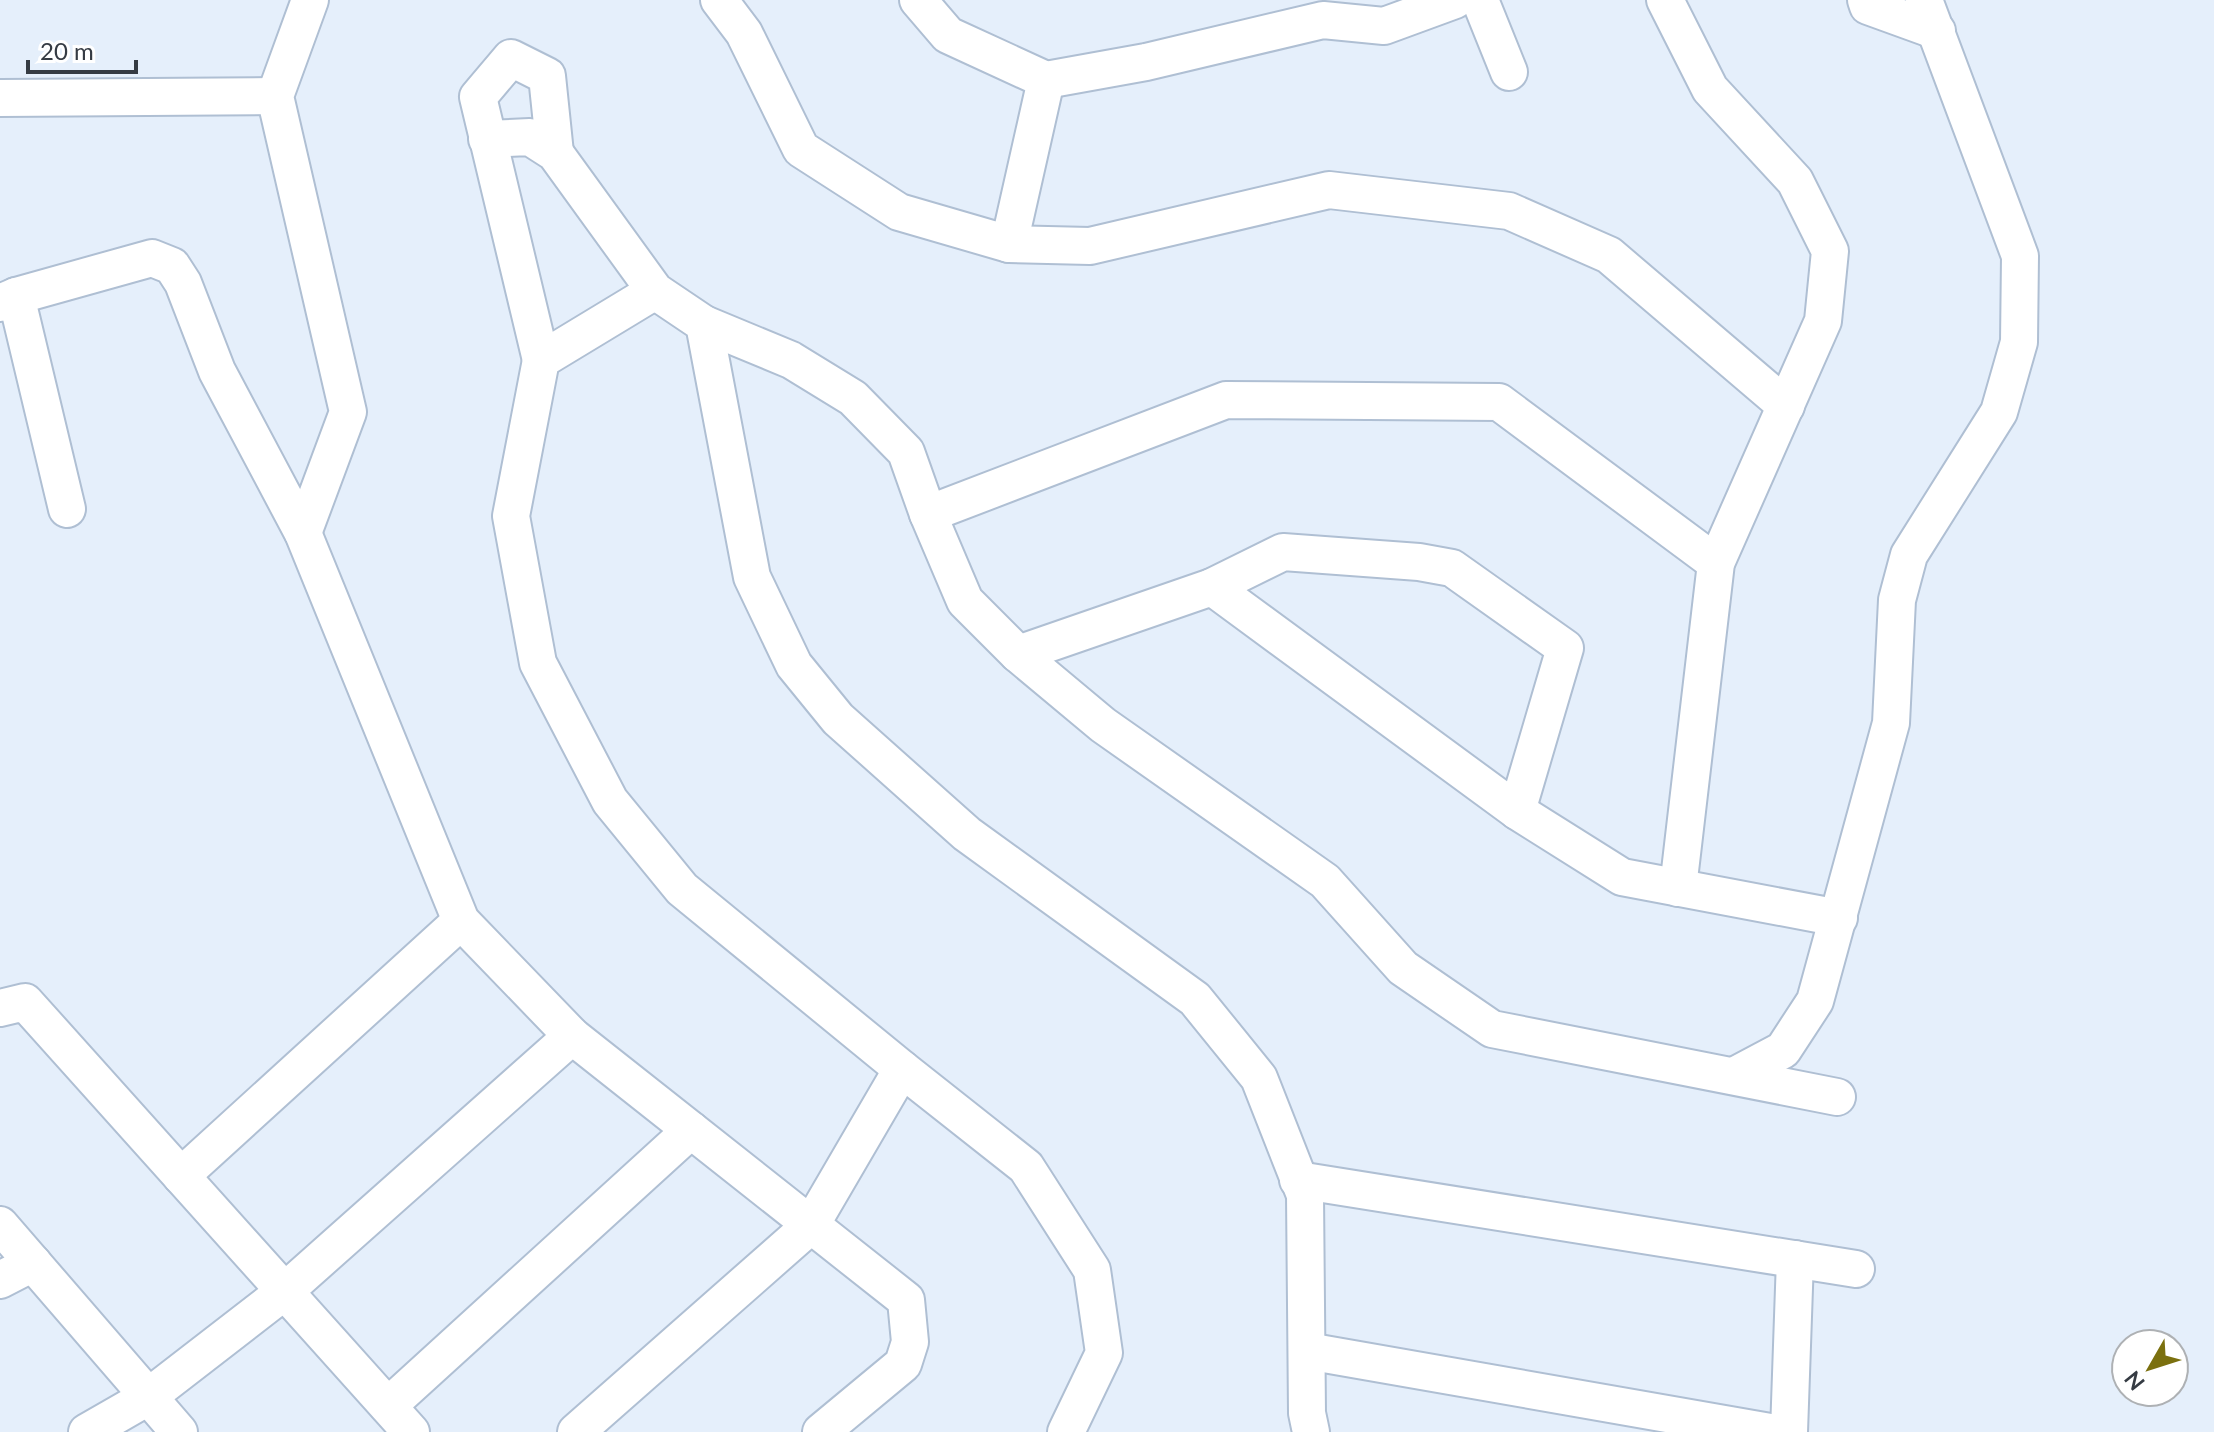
<svg xmlns="http://www.w3.org/2000/svg" width="2214" height="1432" font-family="Lato,sans-serif">
<rect width="100%" height="100%" fill="#e5effb"/>
<g fill="none" stroke-linecap="round" stroke-linejoin="round">
<g stroke="#afbfd3" stroke-width="40">
<g id="minor">
<path d="M719 0 744 33 801 149 899 212 1009 244 1090 246 1329 190 1509 211 1609 255 1786 406"/>
<path d="M918 0 948 35 1046 80 1146 62 1323 20 1384 26 1455 0"/>
<path d="M1480 0 1509 72"/>
<path d="M1665 0 1710 89 1795 181 1830 251 1823 321 1716 563 1678 888"/>
<path d="M1866 0 1868 6 1937 31"/>
<path d="M0 98 275 96"/>
<path d="M487 139 530 137 555 153 655 291 704 324 752 577 794 665 838 719 967 834 1195 999 1259 1078 1305 1195 1307 1413 1311 1432"/>
<path d="M1009 244 1046 80"/>
<path d="M655 291 541 360 511 516 538 663 610 801 682 889 902 1069 1026 1167 1092 1270 1104 1353 1066 1432"/>
<path d="M16 296 67 509"/>
<path d="M0 303 16 296 152 258 172 266 183 283 217 371 303 533 461 921 572 1036 906 1300 910 1342 903 1364 821 1432"/>
<path d="M704 324 791 360 853 398 906 452 928 514 965 601 1018 654 1212 587 1517 811 1622 877 1839 918"/>
<path d="M541 360 478 97 511 58 547 76 555 153"/>
<path d="M928 514 1226 400 1499 402 1716 563"/>
<path d="M303 533 348 412 275 96 310 0"/>
<path d="M1212 587 1283 552 1419 562 1452 568 1565 648 1517 811"/>
<path d="M1018 654 1103 725 1325 881 1403 968 1492 1029 1837 1097"/>
<path d="M0 1008 25 1002 411 1432"/>
<path d="M1734 1076 1783 1050 1815 1001 1891 723 1897 600 1909 555 1999 412 2019 342 2020 256 1924 0"/>
<path d="M181 1176 461 921"/>
<path d="M1298 1180 1856 1269"/>
<path d="M0 1225 179 1432"/>
<path d="M0 1280 33 1263"/>
<path d="M1307 1351 1770 1432"/>
<path d="M388 1406 691 1130"/>
<path d="M87 1432 148 1397 285 1291 572 1036"/>
<path d="M576 1432 811 1225 902 1069"/>
<path d="M1789 1432 1795 1259"/>
</g>
</g>
<use href="#minor" stroke="#fff" stroke-width="36"/>
</g>
<g transform="translate(2150 1368) rotate(231)"><circle r="38" fill="#ffffff" stroke="#aeb1b4" stroke-width="2"/>
<path d="M0-6L14 30L0 20L-14 30Z" fill="#7b700f"/>
<text y="-12" font-size="22" font-weight="bold" text-anchor="middle" fill="#353b43">N</text>
</g>
<path d="M28 60v12h108v-12" fill="none" stroke="#353b43" stroke-width="4"/>
<text x="40" y="60" font-size="24" fill="#353b43" stroke="#ffffff" stroke-width="6" paint-order="stroke">20 m</text>
</svg>
